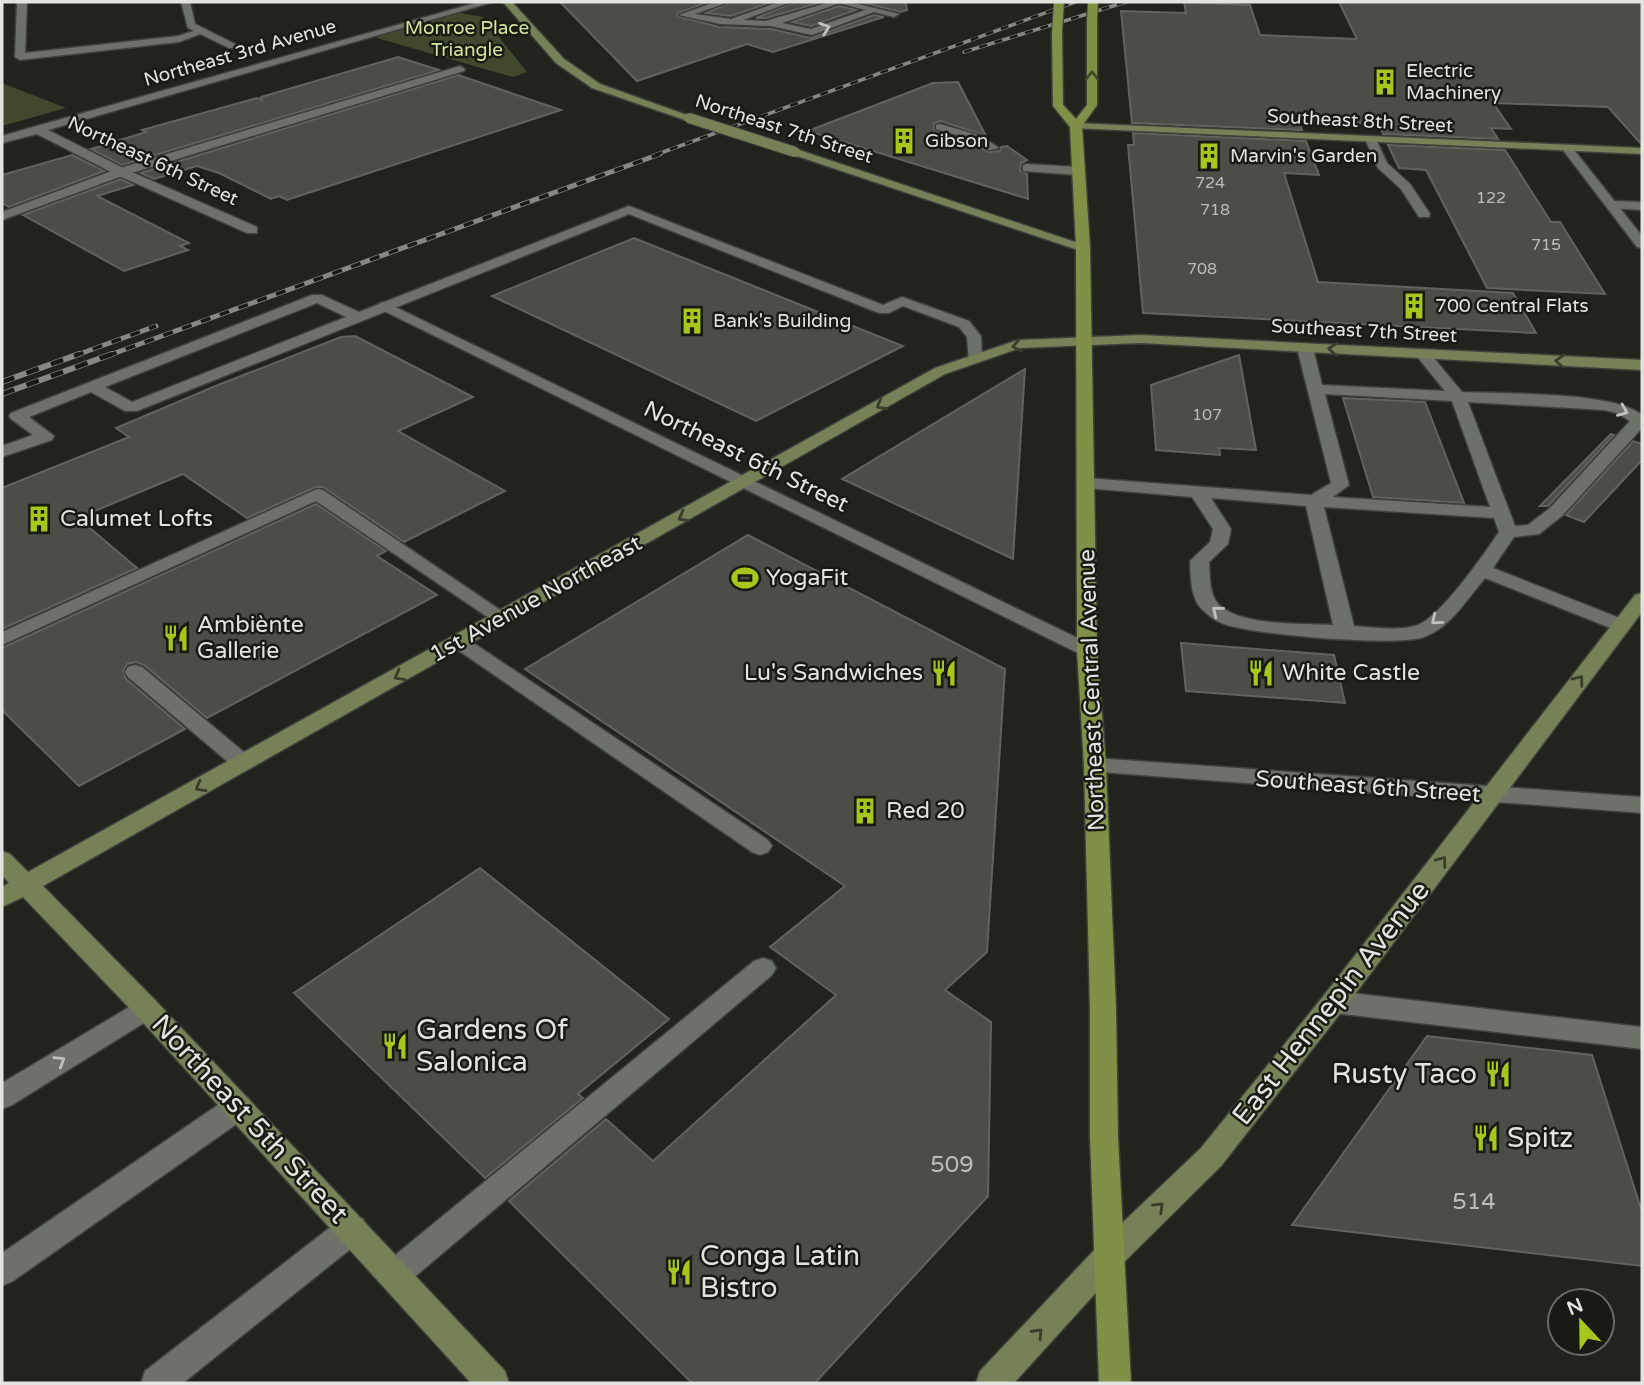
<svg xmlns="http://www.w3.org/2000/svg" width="1644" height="1385" font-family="'Varela Round',sans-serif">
<rect width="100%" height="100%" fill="#21231c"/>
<g fill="#41482e">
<path d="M460 13 483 17 527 72 513 77 377 38 379 35Z"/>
<path d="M2 83 66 108 2 126Z"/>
</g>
<g fill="#4b4d46" stroke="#61645c" stroke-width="2">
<path d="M560 2H708L678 13 677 16 719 27 771 29 811 38 874 15 884 17 773 52 747 44 637 81Z"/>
<path d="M732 2H772L731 16 706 13Z"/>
<path d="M794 2H822L766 18H756Z"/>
<path d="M860 2H906L907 10 901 12Z"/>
<path d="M1184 2 1250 5 1260 35 1357 39 1339 2H1642V145L1608 107 1493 103 1511 129 1491 128 1498 139 1383 134 1379 124 1298 120 1302 130 1132 123 1121 11 1186 13Z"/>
<path d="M839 6 856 10 811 26 792 22Z"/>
<path d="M398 57 439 70 122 165 91 149 146 132 142 130 257 98 262 100 261 97Z"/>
<path d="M458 75 561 110 287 200 279 196 271 199 219 173 197 166 154 179 141 173Z"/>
<path d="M958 82 986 136 941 121 934 123V131L972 142 988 152 1000 151 1001 147 1007 146 1027 160 1021 163 1020 171 1027 174 1028 199 808 131 933 83Z"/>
<path d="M1133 133 1306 141 1319 175 1284 173 1318 282 1513 293 1536 333 1143 313 1128 145H1134Z"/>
<path d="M1388 145 1505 150 1551 222H1560L1605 294 1487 288 1426 170 1399 168Z"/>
<path d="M72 155 104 171 9 207 2 203V175Z"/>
<path d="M121 179 133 185 97 196 189 243 180 246 188 250 124 271 23 215Z"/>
<path d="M634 238 903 346 756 421 492 296Z"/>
<path d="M355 336 473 397 398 431 505 491 404 542 323 487H316L247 518 183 474 78 518 137 568 2 629V488L129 437 116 428 218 385 341 337Z"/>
<path d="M1239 355 1256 450 1219 448 1220 455 1156 450 1151 385Z"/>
<path d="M1025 369 1013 559 842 479Z"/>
<path d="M1343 398 1425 402 1464 503 1373 497Z"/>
<path d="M1611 434 1614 435 1548 506H1540Z"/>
<path d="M1633 441 1642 444V460L1584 522 1566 515Z"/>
<path d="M316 504 386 551 377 556 437 595 207 718 144 665 136 662 127 664 123 671 126 679 185 729 79 786 2 710V648Z"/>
<path d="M748 535 1005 669 987 952 945 990 991 1022 988 1196 815 1383H692L509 1201 606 1119 653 1161 836 995 770 947 845 886 525 669Z"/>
<path d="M1181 643 1334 655 1345 703 1186 691Z"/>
<path d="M480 868 669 1019 578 1094 583 1098 485 1178 294 993Z"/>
<path d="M1427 1036 1592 1055 1642 1212V1266L1292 1225Z"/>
</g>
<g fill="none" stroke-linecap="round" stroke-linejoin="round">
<g stroke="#3f403b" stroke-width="3">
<g id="lane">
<path d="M17 2H27L25 53 178 36 203 28 208 31 179 42 20 60 15 57Z"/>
<path d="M715 2H729L695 14 731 19 779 2H791L743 20 766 21 830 2H843L782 23 811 29 871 8 879 10 812 35 771 26 720 24 679 15Z"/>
<path d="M460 66 465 69 464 71 125 175 2 220V212L117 169Z"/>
<path d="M940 124 981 136 999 148 989 150 973 140 936 129V125Z"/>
<path d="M1367 137H1375L1387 163 1410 184 1430 214 1429 217H1419L1401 189 1378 168 1365 139Z"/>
<path d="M1027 164 1078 167 1084 171 1078 175 1023 171V165Z"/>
<path d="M1612 201 1642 202V210L1608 208 1606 205Z"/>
<path d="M629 206 883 305 902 297 969 321 981 336 982 359 974 364 969 362 967 337 959 327 903 306 889 313H879L629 214 137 411H125L91 392 29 417 54 436 52 440 2 457V446L33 435 11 419 9 416 11 413 312 295H322L359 312ZM317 303 346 317 132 402 105 387Z"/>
<path d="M1305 343 1313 348 1322 385 1445 391 1415 354 1423 349 1428 351 1462 392C1503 394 1614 391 1642 415V428L1562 516 1539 534 1514 537 1493 568 1627 621 1630 625 1627 629H1613L1485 578C1468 598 1450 628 1424 637 1394 647 1260 635 1227 625 1219 623 1210 617 1204 611 1190 600 1191 577 1190 561L1210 542 1213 529 1192 497 1086 488 1077 483 1086 478 1311 495 1331 483 1297 348ZM1325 394 1452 401 1490 507 1333 497 1349 485ZM1468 402 1604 410 1617 413 1630 421 1550 508 1528 525 1515 526ZM1211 498 1306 506 1333 625C1304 623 1234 627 1216 601 1209 590 1210 575 1209 562L1228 544 1231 529ZM1324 507 1494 518 1499 532C1484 554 1439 620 1415 626 1396 631 1373 627 1354 626Z"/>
<path d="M317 489 323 490 512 618 509 622H495L316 501 2 645V632Z"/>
<path d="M459 636 466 638 768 840 772 846 768 852 760 855 752 852 452 646 449 642 452 638Z"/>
<path d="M135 665 142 667 251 758 254 763 251 768 243 771 235 768 128 677 125 672 128 667Z"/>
<path d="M763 958 772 961 776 968 772 975 405 1285 394 1290 383 1285 378 1275 383 1265 754 961Z"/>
<path d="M1334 991 1642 1027V1049L1334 1013 1325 1010 1321 1002 1325 994Z"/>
<path d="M146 997 155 1000 159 1008 155 1016 12 1105 2 1109V1083Z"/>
<path d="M238 1095 248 1098 252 1107 248 1116 13 1281 2 1286V1253L228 1098Z"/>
<path d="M352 1215 363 1219 367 1229 363 1239 183 1383H141L145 1371 341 1219Z"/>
</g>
</g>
<g stroke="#3f403b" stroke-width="3">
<g id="street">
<path d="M181 2H190L195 24 235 44V48H229L188 28Z"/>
<path d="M479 2H493L48 130 125 169 257 227V233H247L117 175 37 134 2 143V136L33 127Z"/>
<path d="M834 2H850L899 14 894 17Z"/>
<path d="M1563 146H1571L1642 236V248L1637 247 1563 150Z"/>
<path d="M385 302 1094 646 1097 650 1094 654H1080L380 309V303Z"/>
<path d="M1095 758 1642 797V813L1087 771 1084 766 1087 761Z"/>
</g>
</g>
<g stroke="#3f403b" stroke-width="3">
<g id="secondary">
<path d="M503 2H512L564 59 600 84 695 118 685 120 592 88 556 63Z"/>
<path d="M1076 123 1642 148V154L1072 128 1070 126Z"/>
<path d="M791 150H799L1090 247 1088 250H1078L791 154Z"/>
<path d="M1141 335 1642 360V370L1141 343 1020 348 945 374 43 886 155 1000 505 1371 509 1383H471L137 1016 23 897 2 907V887L9 883 2 875V851L10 854 28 872 935 368 1018 340Z"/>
<path d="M1642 593V612L1343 1010 1221 1166 1121 1265 1014 1383H976L980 1371 1099 1245 1201 1148 1325 994 1635 595Z"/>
</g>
</g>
<g stroke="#3f403b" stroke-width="3">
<path id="primary" d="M1092 18 1097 21V105L1082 126 1090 247 1097 650 1106 766 1116 1009 1118 1137 1131 1383H1099L1090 1137V1009L1084 766 1077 650 1076 247 1070 127 1053 106 1052 33 1057 30 1062 33 1063 105 1076 119 1087 105V21Z"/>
</g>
<use href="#lane" fill="#6e7169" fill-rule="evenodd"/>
<use href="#street" fill="#6e7169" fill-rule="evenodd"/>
<use href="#secondary" fill="#778158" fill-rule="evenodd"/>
<use href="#primary" fill="#809046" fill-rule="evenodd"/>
<g stroke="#868882" stroke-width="3.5">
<g id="rail-far2">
<path d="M964 52 1126 2"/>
<path d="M655 155 1075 2"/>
</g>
</g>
<g stroke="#868882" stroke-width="5">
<g id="rail-far1">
<path d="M74 356 156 326"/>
<path d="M107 356 660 154"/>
</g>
</g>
<g stroke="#868882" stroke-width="6">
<g id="rail">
<path d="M2 382 79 354"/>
<path d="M2 394 112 354"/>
</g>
</g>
<use href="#rail-far2" stroke="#181a13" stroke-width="2.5" stroke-dasharray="8" stroke-linecap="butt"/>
<use href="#rail-far1" stroke="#181a13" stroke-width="3.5" stroke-dasharray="10" stroke-linecap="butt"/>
<use href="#rail" stroke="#181a13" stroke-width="4.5" stroke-dasharray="13" stroke-linecap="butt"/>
<g stroke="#3f403b" stroke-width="12" stroke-linecap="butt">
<path id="secondary-bridge" d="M689 118 795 152"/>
</g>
<g stroke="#3f403b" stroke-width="12" stroke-linecap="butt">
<g id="primary-bridge">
<path d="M1092 21 1093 2"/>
<path d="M1057 33 1059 2"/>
</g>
</g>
<use href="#secondary-bridge" stroke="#778158" stroke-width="10"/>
<use href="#primary-bridge" stroke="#809046" stroke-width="10"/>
</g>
<defs><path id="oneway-chevron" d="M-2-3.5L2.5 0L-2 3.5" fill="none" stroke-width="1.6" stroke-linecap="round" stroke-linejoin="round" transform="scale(1.75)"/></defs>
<g stroke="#c0c2bc">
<use href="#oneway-chevron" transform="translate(825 28) rotate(-20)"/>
<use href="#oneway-chevron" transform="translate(1623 411) rotate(22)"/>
<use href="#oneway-chevron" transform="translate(1217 611) rotate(-141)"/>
<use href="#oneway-chevron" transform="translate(1436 620) rotate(140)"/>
<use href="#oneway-chevron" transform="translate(60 1061) rotate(-32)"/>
</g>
<use stroke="#424927" href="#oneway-chevron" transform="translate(1092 76) rotate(-90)"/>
<g stroke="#393e2b">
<use href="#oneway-chevron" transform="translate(1017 346) rotate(169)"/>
<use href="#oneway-chevron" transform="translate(1333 349) rotate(-177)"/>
<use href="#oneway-chevron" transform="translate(1560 361) rotate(-177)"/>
<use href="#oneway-chevron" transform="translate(881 405) rotate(150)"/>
<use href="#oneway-chevron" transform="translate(683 517) rotate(151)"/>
<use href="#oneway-chevron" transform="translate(399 676) rotate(151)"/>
<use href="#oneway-chevron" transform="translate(1579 680) rotate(-53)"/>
<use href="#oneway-chevron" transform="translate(200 787) rotate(151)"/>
<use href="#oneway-chevron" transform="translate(1442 861) rotate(-53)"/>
<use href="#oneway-chevron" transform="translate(1159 1207) rotate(-44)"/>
<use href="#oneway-chevron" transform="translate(1038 1333) rotate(-47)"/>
</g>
<defs>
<g id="building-bare" transform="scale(2.1)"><path d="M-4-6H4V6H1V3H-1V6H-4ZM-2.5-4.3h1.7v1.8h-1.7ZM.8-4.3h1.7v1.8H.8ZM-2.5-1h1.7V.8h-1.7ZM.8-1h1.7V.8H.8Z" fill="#a8c71d" stroke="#181a13" stroke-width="2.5" paint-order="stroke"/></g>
<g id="stadium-bare" transform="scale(2.1)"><path d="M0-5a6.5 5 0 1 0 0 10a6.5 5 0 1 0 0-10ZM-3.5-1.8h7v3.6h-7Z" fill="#a8c71d" stroke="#181a13" stroke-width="2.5" paint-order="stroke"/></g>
<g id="restaurant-bare" transform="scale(2.1)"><path d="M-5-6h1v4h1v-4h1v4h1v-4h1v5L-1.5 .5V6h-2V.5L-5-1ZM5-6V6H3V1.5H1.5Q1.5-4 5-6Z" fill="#a8c71d" stroke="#181a13" stroke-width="2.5" paint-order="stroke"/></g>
</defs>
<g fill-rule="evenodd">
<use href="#building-bare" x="1385" y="82"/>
<use href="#building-bare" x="904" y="141"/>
<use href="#building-bare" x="1209" y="156"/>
<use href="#building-bare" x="1414" y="306"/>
<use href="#building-bare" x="692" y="321"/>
<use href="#building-bare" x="39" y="519"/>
<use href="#stadium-bare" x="745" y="578"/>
<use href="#restaurant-bare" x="176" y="638"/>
<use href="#restaurant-bare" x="944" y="673"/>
<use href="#restaurant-bare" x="1261" y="673"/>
<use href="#building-bare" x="865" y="811"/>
<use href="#restaurant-bare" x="395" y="1046"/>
<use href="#restaurant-bare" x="1498" y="1074"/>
<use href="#restaurant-bare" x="1486" y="1138"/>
<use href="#restaurant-bare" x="679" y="1272"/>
</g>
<g text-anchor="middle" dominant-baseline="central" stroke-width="5" stroke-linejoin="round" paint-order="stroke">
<g font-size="16" fill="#bdbeba">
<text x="1210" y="183">724</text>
<text x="1491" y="198">122</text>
<text x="1215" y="210">718</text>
<text x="1546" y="245">715</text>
<text x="1202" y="269">708</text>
<text x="1207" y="415">107</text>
</g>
<g font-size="19" fill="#d1e49e" stroke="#181a13">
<text x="467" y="28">Monroe Place<tspan x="467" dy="22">Triangle</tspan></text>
</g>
<g font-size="19" fill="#e3e4e0" stroke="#181a13">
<text transform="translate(240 53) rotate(-16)">Northeast 3rd Avenue</text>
<text transform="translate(1360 121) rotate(3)">Southeast 8th Street</text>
<text transform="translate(784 129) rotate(18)">Northeast 7th Street</text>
<text transform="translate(153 161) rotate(25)">Northeast 6th Street</text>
<text transform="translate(1364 331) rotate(3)">Southeast 7th Street</text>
</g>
<g font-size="19" fill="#e3e4e0" stroke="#181a13" text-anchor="start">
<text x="1406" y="71">Electric<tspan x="1406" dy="22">Machinery</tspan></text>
<text x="925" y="141">Gibson</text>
<text x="1230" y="156">Marvin's Garden</text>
<text x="1435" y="306">700 Central Flats</text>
<text x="713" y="321">Bank's Building</text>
</g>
<g font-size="23" fill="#e3e4e0" stroke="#181a13">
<text transform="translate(746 457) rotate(26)">Northeast 6th Street</text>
<text transform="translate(536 599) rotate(-29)">1st Avenue Northeast</text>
<text transform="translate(1092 690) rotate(-92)">Northeast Central Avenue</text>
<text transform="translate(1368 787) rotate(4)">Southeast 6th Street</text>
</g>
<g font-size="23" fill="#e3e4e0" stroke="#181a13" text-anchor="start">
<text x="60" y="519">Calumet Lofts</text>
<text x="766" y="578">YogaFit</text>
<text x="197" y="625">Ambiènte<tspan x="197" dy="26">Gallerie</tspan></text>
<text x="923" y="673" text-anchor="end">Lu's Sandwiches</text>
<text x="1282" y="673">White Castle</text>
<text x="886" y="811">Red 20</text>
</g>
<g font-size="23" fill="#bdbeba">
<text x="952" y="1165">509</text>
<text x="1474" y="1202">514</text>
</g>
<g font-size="28" fill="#e3e4e0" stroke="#181a13">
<text transform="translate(1331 1003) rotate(-52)">East Hennepin Avenue</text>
<text transform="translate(250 1119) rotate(47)">Northeast 5th Street</text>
</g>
<g font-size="28" fill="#e3e4e0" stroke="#181a13" text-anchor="start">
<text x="416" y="1030">Gardens Of<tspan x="416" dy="32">Salonica</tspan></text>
<text x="1477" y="1074" text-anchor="end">Rusty Taco</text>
<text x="1507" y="1138">Spitz</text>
<text x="700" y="1256">Conga Latin<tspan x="700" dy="32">Bistro</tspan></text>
</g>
</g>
<rect width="1644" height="1385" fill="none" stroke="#e3e4e0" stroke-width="7"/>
<g transform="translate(1581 1322) rotate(338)"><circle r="33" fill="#181a13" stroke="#696b65" stroke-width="2"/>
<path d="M0-5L12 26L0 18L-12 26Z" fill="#a8c71d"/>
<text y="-10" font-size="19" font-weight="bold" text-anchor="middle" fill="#e3e4e0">N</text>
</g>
</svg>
